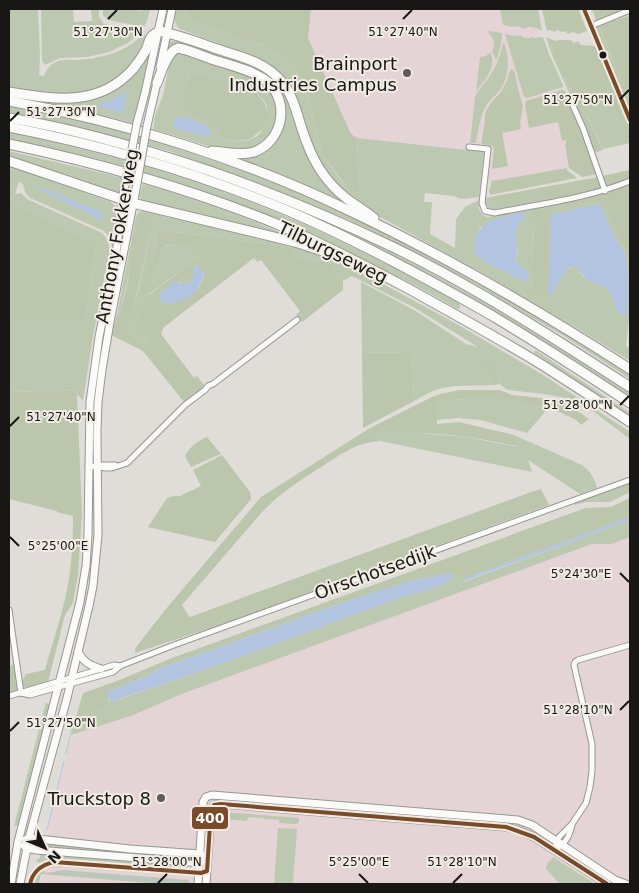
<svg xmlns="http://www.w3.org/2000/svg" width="639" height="893" font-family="'DejaVu Sans',sans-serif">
<rect width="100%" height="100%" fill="#e0ddd9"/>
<g fill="#e4d4d6">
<path d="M309 9H534L539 31 593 165 480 184 352 139 306 36Z"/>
<path d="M630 528V884H41L51 811 74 732Z"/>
</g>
<g fill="#bdc8b0" fill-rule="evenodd">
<path d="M9 9H38L40 56 39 75 44 76C46 70 49 65 56 62 63 59 72 60 79 60 101 58 129 52 143 33L145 35 147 39 146 43 132 65 119 78 94 91 62 96 9 89Z"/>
<path d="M41 9H73L74 22 92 21 91 9H99V17L104 24 140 33 128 43 109 52 87 57 60 58 45 65 42 61Z"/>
<path d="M103 9H127L141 11 142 9H150L148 18 144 27 108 20 103 15Z"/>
<path d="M176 9H187L186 15 187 18 246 41 265 45 279 54 289 63 301 78 310 103 319 143 323 155 337 175 346 186 352 191 359 193 357 138 484 152 479 197C471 198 461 201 454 196L425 193 424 202H432L430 234 455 248 456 219 465 207 479 200C478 208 479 214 487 217L534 208V229L531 291 549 212 539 207 564 202 565 208 590 202 602 204 612 223 617 236 623 246 630 263V310L626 346 630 349V361C543 307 454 257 364 208L347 196 315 159 278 72 269 65 257 58 180 29C173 24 174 17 176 9ZM600 205 613 234 625 254 629 278 618 313C616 307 611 291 606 288 599 283 591 284 584 277 580 273 580 269 573 266 564 269 562 279 557 285ZM522 219 516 228 515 240 518 251 515 261 525 269 529 275 527 282 490 265 475 255C474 244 476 237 480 227Z"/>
<path d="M500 9H538L542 31C537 28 529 25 524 29L518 26 512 27 503 25Z"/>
<path d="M598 24 630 101V114L598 36 599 35 595 25Z"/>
<path d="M489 31 502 33 501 44 497 59 496 60 492 51C496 44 494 38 488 32Z"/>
<path d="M505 34H507L508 35 519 36 520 35C523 38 527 38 531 38L532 36 534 38 543 37 549 54 563 85V87L527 98 524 97Z"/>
<path d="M546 37 548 38 554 54 573 97 588 96 611 99 628 139H630V143L603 149 587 115 580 116 573 97H571L552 55Z"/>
<path d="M169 41H176L254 66 265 71 284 88 312 161 368 214 223 154 259 150 282 118 269 81 177 44 168 49Z"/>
<path d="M504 43C510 56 509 76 501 88 497 95 490 99 486 106 480 117 478 131 476 143H470L475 97C479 88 486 82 491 74 497 65 500 55 503 44Z"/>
<path d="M152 45 142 92 133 123 45 102 46 101C63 104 80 103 97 97Z"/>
<path d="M179 52 184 53 246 72 268 86 279 110 273 135 253 150 224 151 153 129 155 116 163 95 170 61 176 54ZM189 75 250 89C256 94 267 100 267 109 268 113 265 117 264 121 263 125 263 129 261 132 251 144 233 142 220 137L219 132 182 111 183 89 187 84Z"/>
<path d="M491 52C496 68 486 79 476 91L480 57 486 56Z"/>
<path d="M604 62 630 125V134L602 66V63Z"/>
<path d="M512 69 514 70 519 92 500 93 507 81 510 70Z"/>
<path d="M9 105 70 118 125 132 168 145 256 175 298 191 403 241 479 282 569 335 630 374V379L567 338 477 285 400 245 344 218 253 181 166 150 68 125 9 112Z"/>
<path d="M9 121C90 138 170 160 248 188 265 194 281 202 297 209 414 258 524 323 630 392V396L559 351 470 299 248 192 9 124Z"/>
<path d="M9 132C89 150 168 170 245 200 317 227 385 263 453 299L460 304V308L457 309C426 290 393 274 360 258 282 220 200 188 116 164 81 154 45 147 9 140Z"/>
<path d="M9 151 123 178 119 193 65 174 42 169 9 159Z"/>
<path d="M9 164 43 178 111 202 117 208V213L114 249H112C112 241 109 236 104 231L30 198 25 192 23 184 19 182 15 193 17 194 21 193 27 199 100 232C108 237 110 245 109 254L93 336 83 401 73 390 9 392V320H85L96 246 9 202Z"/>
<path d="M143 184C198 199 252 219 304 243 253 225 200 215 148 204L141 200 139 196Z"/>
<path d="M490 197 492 202H536L494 210C488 209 485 205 485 198Z"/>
<path d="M146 209 278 241 309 251 340 263 372 278 455 323 543 375 630 432V439L594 412 571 399 544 394 508 390 499 384 496 363 485 360 494 385C475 386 454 384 435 390 428 393 421 397 414 401L412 352 362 353 361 282 414 310 466 344 478 347 415 308 352 276 343 281C336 277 334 274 334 266L329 262 300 259 290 247 219 237 155 230 156 248 141 293 147 294 162 249C169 243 181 242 190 248 194 250 197 253 200 256L148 295H147L144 336 149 339 150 343 148 346 130 335 127 329 138 291 151 229 141 218 136 232 126 288 113 336 111 335 118 310 136 216 139 212Z"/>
<path d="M534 351H537L630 413V415L534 353Z"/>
<path d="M486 397 496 398 499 401 515 402 530 406 549 407 527 433 480 420 458 418 436 420 437 404 443 401Z"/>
<path d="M408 432 465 437 519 447 514 435 582 465C591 472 594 477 597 488L580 494 528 460 532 472 380 441 374 434Z"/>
<path d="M630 482V492L610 502H586L574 505V503Z"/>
<path d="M630 520V537L611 544H592L184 693 131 716 71 735 75 720 109 706V700L114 701 221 664 399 598 427 590 443 584 453 577 465 578 463 582Z"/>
<path d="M46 702 50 706 19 825 14 826Z"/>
<path d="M226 813H236L299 818V823L296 824 279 823V820L248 817 247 821 226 819Z"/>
<path d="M278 828 297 829 293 884H274Z"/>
<path d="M41 844 187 855 189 856 188 860 40 848Z"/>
<path d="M40 854H56L188 864 187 869 54 859 47 860 39 863 36 860 40 858Z"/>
<path d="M553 857 595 884H560L546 869 547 864Z"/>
<path d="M61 864 69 865 187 874V876H186L64 867 43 868 52 865Z"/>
<path d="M41 870 46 873 63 870 188 880 190 884H161L41 874 39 884H32L36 876Z"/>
</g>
<g fill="#bbc6ac" fill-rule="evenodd">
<path d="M187 9H311L308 38 351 134 357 138 359 193 352 191 346 186 323 155 319 143 310 103 301 78 289 63 279 54 265 45 246 41 187 18 186 15Z"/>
<path d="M542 9H578L587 31 578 34 573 32 568 34 565 31 562 32 558 30 554 32 550 30 547 31Z"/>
<path d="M592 9H619L621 13 597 22Z"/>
<path d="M630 15V101L599 26Z"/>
<path d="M548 38 555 41C560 39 565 41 570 40L574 43 578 41 581 45 595 46 630 134V139H628L611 99 588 96 573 97 554 54Z"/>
<path d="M192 74 250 89C260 96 267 103 268 116L264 122 262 130 250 139 239 141 225 139 220 137 219 132 182 111 183 89 187 84 189 75Z"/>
<path d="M562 90 565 91C577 118 588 146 598 174L582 177 569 168 565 144 566 143V140L562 141 558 122 529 128 525 104 526 101Z"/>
<path d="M519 92 523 107 520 123 521 129 502 133 508 166 492 169 494 146 481 144 485 121C483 110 493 101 500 93Z"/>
<path d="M586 114 603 150 594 153 580 116Z"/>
<path d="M567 168V170L577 178 490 195 489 191 492 181Z"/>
<path d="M630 170V178L606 188 602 176Z"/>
<path d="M598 177 602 189 536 202C523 200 502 209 492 202L490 197Z"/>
<path d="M630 184V263L623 246 617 236 612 223 602 204 590 202 565 208 564 202 609 192Z"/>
<path d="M9 202 96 245 85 321 9 320Z"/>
<path d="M539 207 550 212 544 299 531 291 534 229V208Z"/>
<path d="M143 213 153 226 151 229C143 262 138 296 127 329L130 335 148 346 150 343C148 336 140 335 137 328L147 295 140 293 156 248 155 230 219 237 290 247 300 259 329 262 334 266C334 273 336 277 343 281V290L302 322 296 315 300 311 261 260 257 262 254 258 164 327 161 334 194 378 197 376 204 385 205 386 184 402 143 351 113 336C117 319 123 303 127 286 131 263 131 233 143 213ZM177 244 189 247 200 256 149 295H147L162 249 167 245ZM196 265 204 273C201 294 185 300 166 304L178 281 182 284H187L194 278 193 272Z"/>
<path d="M412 352 414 401 363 428 362 353Z"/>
<path d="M484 359 496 363 499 384 494 385Z"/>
<path d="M73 390 77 394 82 513 78 574 73 603 65 615 48 682 28 688 23 687 21 683 26 674 45 670C53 640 64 610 69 579 72 558 73 537 73 516L57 512V511L9 499V392Z"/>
<path d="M460 390H500L512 395 541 398 568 405 589 419 581 425 576 420 549 407 530 406 515 402 499 401 495 398 486 397 443 401 437 404V424L459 422 514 435 520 447C472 436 423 430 375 434L380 441C357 442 340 455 321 467 299 481 281 493 263 511L182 605 188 615 190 617 534 491 541 489 549 505 219 625 135 653V649L137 646 165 610 261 497 370 428 432 397 440 394Z"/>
<path d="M207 437 221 454 191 467 185 456C190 446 198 441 207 437Z"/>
<path d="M222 455 250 492 251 499 215 542 148 527 167 498 173 496H180L201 486 193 470Z"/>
<path d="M630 498V517L465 578 453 577 451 573 414 580 353 599 158 669 147 676 107 692C107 697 109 701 109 706L75 720 83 693 117 681 172 658 580 510 585 508 611 507Z"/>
<path d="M14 664 19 687 16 692 9 695V666Z"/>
</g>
<g fill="#b2c4e0">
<path d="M125 92 127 93 123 111 120 113 98 106 99 104 111 100Z"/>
<path d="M176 116C188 119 205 121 212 132L209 137 173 128Z"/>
<path d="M37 186 102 212 103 215 102 220 36 188Z"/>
<path d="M600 204 613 234 625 254 629 278 627 315 618 313C615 307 611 291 606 288 600 284 593 284 588 280 582 275 581 270 573 266L568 268 551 295 548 294 551 214Z"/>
<path d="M523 212 526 217C512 226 516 235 517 249 518 253 516 257 515 261L525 269 529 276 527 282 490 265 475 255C470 220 497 219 523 212Z"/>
<path d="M195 265 199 267 204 273C203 280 198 289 193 294 189 298 172 305 167 304 164 304 162 301 160 299V293L176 281 182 284H187L193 278V269Z"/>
<path d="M630 517V520L461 582 465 578Z"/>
<path d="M451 573 453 577 443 584 427 590 399 598 221 664 113 701 109 700 107 696V692L147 676 158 669 353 599 393 586 414 580Z"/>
</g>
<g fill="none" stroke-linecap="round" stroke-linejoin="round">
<g stroke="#b2c4e0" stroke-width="1">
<path d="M66 754 74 721"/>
<path d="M47 830 64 761"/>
<path d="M54 873 91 875"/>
<path d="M96 875 183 883"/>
<path d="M36 884V879"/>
</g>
<g stroke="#979693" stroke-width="7">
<g id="street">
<path d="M584 9 630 120"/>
<path d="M591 26 630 10"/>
<path d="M570 99 583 128 605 191"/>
<path d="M469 147 488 149 482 203 485 211 495 213C539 204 589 198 630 181"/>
<path d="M96 465H115"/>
<path d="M88 466 107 468H112L127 463 185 405 205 390 208 386 213 384 297 320"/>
<path d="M9 610 21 693"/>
<path d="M21 693 30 695 113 672 120 666 174 645 630 480"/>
<path d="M9 696 101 669 114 665 120 666"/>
<path d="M554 850 559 837 572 824 586 803 590 787 592 771V744L574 665 575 662 578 660 630 645"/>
<path d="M554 850C565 844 569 838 572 825"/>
</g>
</g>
<g stroke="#979693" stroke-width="9">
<g id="secondary">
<path d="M160 67 172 9"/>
<path d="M137 123 145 93 163 9"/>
<path d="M147 126 158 78"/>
<path d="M78 651C83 662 89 665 101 669"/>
<path d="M25 840 29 838 130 849 200 854 203 856"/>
<path d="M24 846 27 848 36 850 190 862 199 863 202 861"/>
<path d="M11 884 18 842 80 602 86 566 88 535 90 402 99 337 117 247 122 199 126 180"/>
<path d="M20 884 29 838 67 698 89 606 93 586 98 535 97 431 98 402 102 370 110 322 137 184"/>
<path d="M198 884 203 802 206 797 212 795 518 820 532 825 615 880 626 884"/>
<path d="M206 884 211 810 214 805 221 804 506 827 517 830 534 837 607 884"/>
</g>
</g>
<g stroke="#979693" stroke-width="11">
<g id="highway">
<path d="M157 83C161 73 167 51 178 48 189 50 200 55 211 59 227 64 255 71 268 82 290 103 283 141 254 152 240 156 226 152 212 151"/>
<path d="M9 92C54 99 98 108 133 69 138 63 142 57 146 50 148 46 149 39 152 36 154 34 156 33 159 31 179 35 197 42 217 49 240 57 264 61 281 81 296 98 298 122 307 143 315 165 328 184 346 198 355 205 365 211 374 218"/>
<path d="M9 101C123 121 245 160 350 211 447 257 540 311 630 369"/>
<path d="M9 118C77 129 144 149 210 171 273 193 335 219 395 248 477 288 554 338 630 387"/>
<path d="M9 127C105 146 201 174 291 212 339 233 384 256 430 281 452 293 474 305 496 318 541 345 586 374 630 403"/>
<path d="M9 144C103 164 195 190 284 227 327 246 368 267 409 289 456 315 502 340 547 368 575 386 603 404 630 422"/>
<path d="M9 161 133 203 295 242 338 256"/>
</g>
</g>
<use href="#street" stroke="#fafaf9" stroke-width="5"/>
<use href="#secondary" stroke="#fafaf9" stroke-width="7"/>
<use href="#highway" stroke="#fafaf9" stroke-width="9"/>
<g stroke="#979693" stroke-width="9" stroke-linecap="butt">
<g id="secondary-bridge">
<path d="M126 180 137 123"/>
<path d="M137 184 147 126"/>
</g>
</g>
<use href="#secondary-bridge" stroke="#fafaf9" stroke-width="7"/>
<g stroke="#f0ebe3" stroke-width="8">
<g id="bus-1">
<path d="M584 9 630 120"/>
<path d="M30 884C33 871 41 865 54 862L201 873 207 871 211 810 214 805 221 804 506 827 534 837 607 884"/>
</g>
</g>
<use href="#bus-1" stroke="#7a4b2a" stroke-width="4"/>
</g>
<path fill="none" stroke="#191715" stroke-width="2" d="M108 19 117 10M403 19 412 10M620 99 629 90M10 121 19 112M620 405 629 396M10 426 19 417M10 537 19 546M620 573 629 582M620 710 629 701M10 731 19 722M359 874 368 883M158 883 167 874M453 883 462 874"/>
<circle fill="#191715" stroke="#f0ebe3" stroke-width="2" cx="603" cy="55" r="4.5"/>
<g fill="#5f5c5a" stroke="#f0ebe3" stroke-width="2">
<circle cx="407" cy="73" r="5"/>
<circle cx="161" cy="798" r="5"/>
</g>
<g text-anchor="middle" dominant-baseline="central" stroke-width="4" stroke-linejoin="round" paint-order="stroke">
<g font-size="18" fill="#191715" stroke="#f0ebe3" text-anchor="end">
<text x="397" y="63">Brainport<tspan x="397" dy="21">Industries Campus</tspan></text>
<text x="151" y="798">Truckstop 8</text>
</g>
<g font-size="18" fill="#191715" stroke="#f0ebe3">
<text transform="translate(117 236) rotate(-80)">Anthony Fokkerweg</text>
<text transform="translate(333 252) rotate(26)">Tilburgseweg</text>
<text transform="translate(375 572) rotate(-20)">Oirschotsedijk</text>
</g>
</g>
<g font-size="12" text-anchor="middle" fill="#191715" stroke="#f0ebe3" stroke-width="4" stroke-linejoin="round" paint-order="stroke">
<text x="108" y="36">51°27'30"N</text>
<text x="403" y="36">51°27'40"N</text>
<text x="578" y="104">51°27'50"N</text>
<text x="61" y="116">51°27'30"N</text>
<text x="578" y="409">51°28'00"N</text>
<text x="61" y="421">51°27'40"N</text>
<text x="58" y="550">5°25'00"E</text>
<text x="581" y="578">5°24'30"E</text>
<text x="578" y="714">51°28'10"N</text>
<text x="61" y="727">51°27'50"N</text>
<text x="167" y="866">51°28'00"N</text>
<text x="462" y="866">51°28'10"N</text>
<text x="359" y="866">5°25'00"E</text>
</g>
<rect stroke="#f0ebe3" stroke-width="2" x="191" y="806" width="38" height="24" rx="5" fill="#7a4b2a"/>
<g font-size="14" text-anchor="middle" font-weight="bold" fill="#fff">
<text x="210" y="823">400</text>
</g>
<rect width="639" height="893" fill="none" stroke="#191715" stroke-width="20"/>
<g transform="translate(45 848) rotate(134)" stroke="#f0ebe3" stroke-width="4" paint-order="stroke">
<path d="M0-4L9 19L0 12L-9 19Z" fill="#191715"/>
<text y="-8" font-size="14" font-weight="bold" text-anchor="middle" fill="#191715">N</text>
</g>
</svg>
